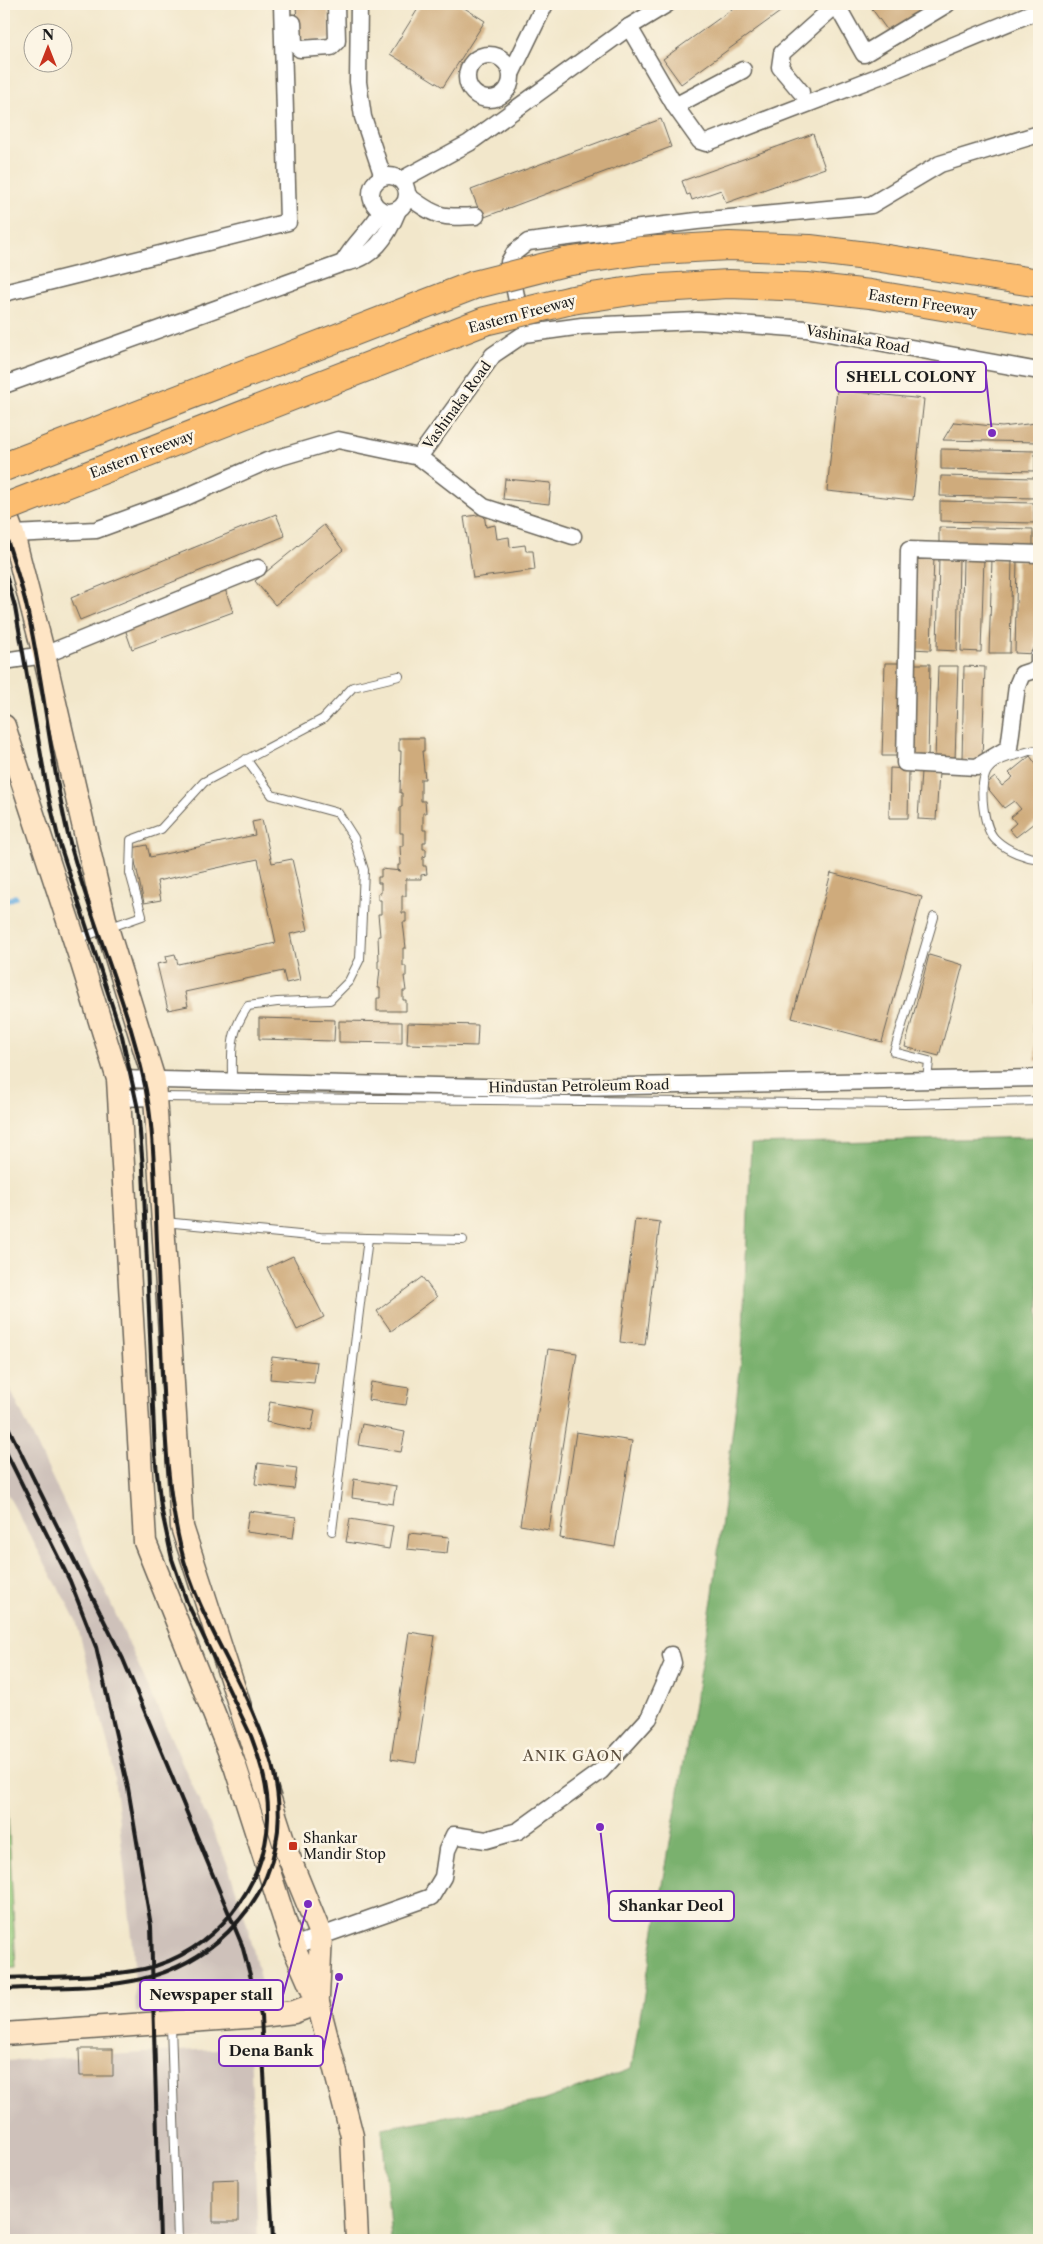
<svg xmlns="http://www.w3.org/2000/svg" width="1043" height="2244" font-family="'Libre Caslon Text',serif">
<rect width="100%" height="100%" fill="#fcf5e5"/>
<filter id="ink" filterUnits="userSpaceOnUse"><feTurbulence type="fractalNoise" baseFrequency=".02" numOctaves="2"/><feDisplacementMap in="SourceGraphic" scale="10" xChannelSelector="R" yChannelSelector="G"/><feConvolveMatrix kernelMatrix="1 2 1 2 8 2 1 2 1" color-interpolation-filters="sRGB"/></filter>
<filter id="wash" filterUnits="userSpaceOnUse"><feTurbulence type="fractalNoise" baseFrequency=".0096" numOctaves="4" result="noise"/><feDisplacementMap in="SourceGraphic" scale="20" xChannelSelector="R" yChannelSelector="G"/><feGaussianBlur stdDeviation="1.12" result="paint"/><feColorMatrix in="noise" values="0 0 0 0 0 0 0 0 0 0 0 0 0 0 0 0 0 1.4 0 .05"/><feComposite in="paint" operator="in"/></filter>
<g filter="url(#wash)">
<rect width="100%" height="100%" fill="#f2e7cb"/>
<g fill="#cec1ba">
<path d="M4 1376 94 1566 228 1865 248 1927 265 2000 136 2012 133 1945 112 1760 76 1620 4 1488Z"/>
<path d="M250 2047 258 2240H4V2061Z"/>
</g>
<path fill="#99ce7f" stroke="#5a754e" d="M4 1737 16 1968H4Z"/>
<path fill="#7ab16e" stroke="#4b6645" d="M1039 1137V2240H391L382 2128 542 2101 631 2069 713 1594 742 1353 751 1144Z"/>
<g fill="none" stroke-linecap="round" stroke-linejoin="round">
<path stroke="#6cafe1" stroke-width="5.5" d="M4 902 15 897"/>
</g>
<g id="blocks">
<g fill="#cfab7b">
<path d="M296 4H328L330 39 298 41Z"/>
<path d="M421 4H458L485 21 443 87 390 54Z"/>
<path d="M739 4H791L681 84 663 59Z"/>
<path d="M880 4H934L890 34 872 9Z"/>
<path d="M661 119 671 147 482 218 471 190Z"/>
<path d="M813 134 825 168 726 203 721 190 692 200 690 194 687 195 682 181Z"/>
<path d="M837 390 924 399 913 500 827 491Z"/>
<path d="M954 422 1002 427 1036 423 1037 442 943 440Z"/>
<path d="M941 449 1035 451V471L941 469Z"/>
<path d="M941 476 1035 478 1034 498 940 496Z"/>
<path d="M505 479 551 483 549 504 503 499Z"/>
<path d="M940 501 1034 503V523L940 521Z"/>
<path d="M276 514 285 536 80 620 71 598Z"/>
<path d="M484 514 486 527 495 525 497 539 509 537 510 547 525 545 526 551H533L535 570 473 578 464 517Z"/>
<path d="M324 525 343 550 275 605 255 581Z"/>
<path d="M939 527 1033 529V549L939 547Z"/>
<path d="M913 556H934L931 650 911 649Z"/>
<path d="M939 557 959 558 957 651 937 650Z"/>
<path d="M963 558H984L981 652 961 651Z"/>
<path d="M992 559 1012 560 1010 653H989Z"/>
<path d="M1017 560 1038 561 1035 654 1015 653Z"/>
<path d="M225 589 233 612 132 649 124 626Z"/>
<path d="M885 663H905L902 756H882Z"/>
<path d="M910 664H930L928 758 907 757Z"/>
<path d="M938 666H958L955 760 935 759Z"/>
<path d="M964 666 985 667 982 760H962Z"/>
<path d="M399 738H424V751H422L425 779H421V801H425L426 813H423V830H426V842H423V849H426V856L423 857V866H426L427 874 421 875V879H406V896H402V913H406V922H403L406 948H403V966H406V976H404L406 991H403V1000H406V1011H377V998H380V988H378L380 969H378V961H379L378 936H380L378 914H381V900H378V893H381V883H378V877H381V869L401 871 398 870V865H401L400 846H403V833H400V807H402V793H400L401 751H399Z"/>
<path d="M1030 756 1038 767 1035 769 1039 774V819L1016 837 1009 829 1016 823 1011 817 1021 809 1014 801 1004 808 985 785 995 777 1002 786 1013 777 1009 773Z"/>
<path d="M890 768 909 769 908 818H889Z"/>
<path d="M921 771 939 772 936 820 918 819Z"/>
<path d="M262 820 272 863 292 859 308 930 290 934 300 980 286 983 283 971 185 992 188 1006 168 1010 157 964 167 962 166 956 175 954 178 964 276 943 258 859 157 881 161 900 144 903 132 848 147 845 150 857 255 835 252 822Z"/>
<path d="M831 873 922 897 882 1042 792 1018Z"/>
<path d="M1036 945H1039V1061H1035Z"/>
<path d="M929 955 963 965 939 1056 905 1047Z"/>
<path d="M259 1018 335 1020 334 1041 259 1039Z"/>
<path d="M339 1021 402 1022V1043L339 1042Z"/>
<path d="M408 1023 478 1025 477 1046 407 1044Z"/>
<path d="M635 1219 660 1222 645 1345 620 1342Z"/>
<path d="M293 1256 324 1317 297 1330 267 1268Z"/>
<path d="M422 1277 437 1297 391 1331 377 1311Z"/>
<path d="M548 1349 577 1353 549 1530 520 1525Z"/>
<path d="M272 1357 317 1362 314 1383 270 1379Z"/>
<path d="M371 1382 409 1388 406 1405 368 1400Z"/>
<path d="M270 1402 315 1410 311 1431 266 1422Z"/>
<path d="M362 1424 405 1432 401 1452 358 1445Z"/>
<path d="M576 1432 632 1441 615 1547 560 1538Z"/>
<path d="M258 1463 297 1468 294 1489 255 1484Z"/>
<path d="M354 1479 396 1486 393 1504 352 1498Z"/>
<path d="M249 1511 296 1517 293 1538 246 1532Z"/>
<path d="M350 1519 393 1526 389 1549 346 1542Z"/>
<path d="M409 1533 449 1537 447 1553 407 1549Z"/>
<path d="M409 1632 435 1636 416 1763 391 1759Z"/>
<path d="M79 2049H113V2076H80Z"/>
<path d="M238 2179V2222H213V2180Z"/>
</g>
</g>
</g>
<g filter="url(#ink)">
<use href="#blocks" fill-opacity="0" stroke="#676359" stroke-width="1"/>
<g fill="none" stroke-linecap="round" stroke-linejoin="round">
<g stroke="#676359" stroke-width="10">
<g id="lane">
<path d="M1039 750C1032 749 1024 753 1017 755 1007 757 993 762 987 771 978 786 983 830 997 841 1008 851 1025 857 1039 859"/>
<path d="M77 939 142 916 130 873 131 840 161 829 204 782 323 719 353 687 399 676"/>
<path d="M927 1080 929 1061 894 1052 934 917"/>
<path d="M232 1081C232 1049 229 1034 248 1006L277 1002 330 1000 349 981 360 959 364 870 354 838 338 813 272 795 246 759"/>
<path d="M157 1097 905 1104 1039 1101"/>
<path d="M164 1222 320 1237 463 1240"/>
<path d="M332 1531 368 1238"/>
<path d="M171 2025 178 2240"/>
</g>
</g>
<g stroke="#676359" stroke-width="19">
<g id="street">
<path d="M359 4 358 82 363 117 383 177"/>
<path d="M836 4 864 54 947 4"/>
<path d="M293 23 294 43 300 49 331 47 337 41 336 4"/>
<path d="M629 27 675 106 743 70"/>
<circle cx="489" cy="77" r="22"/>
<path d="M512 72 545 4"/>
<path d="M801 92 780 67 782 53 837 4"/>
<path d="M675 106 700 141 706 143 877 77 1039 10"/>
<circle cx="389" cy="194" r="18"/>
<path d="M401 180 469 143 629 27 667 4"/>
<path d="M408 196C436 217 441 218 476 216"/>
<path d="M343 263C353 244 371 230 382 211"/>
<path d="M4 293 288 222 282 4"/>
<path d="M521 320 509 262 515 252 528 242 697 221 871 205 940 164 1039 134"/>
<path d="M4 385 343 263C373 260 388 235 398 210"/>
<path d="M419 457 484 507 573 536"/>
<path d="M4 537 13 534 96 530 186 497 267 461 338 440 419 457 493 355 524 334 582 326 697 321 806 329 1039 371"/>
<path d="M1039 554 909 550 905 763 977 767 1009 748 1017 686 1022 674 1034 670 1039 665V656"/>
<path d="M4 661 44 655 258 568"/>
<path d="M118 1079 526 1088 1039 1078"/>
<path d="M119 1098 155 1097"/>
<path d="M293 1946 431 1897 443 1877 447 1850 454 1835 486 1840 518 1831 601 1771 649 1718 673 1663 671 1655"/>
</g>
</g>
<g stroke="#676359" stroke-width="25">
<g id="secondary">
<path d="M4 510 13 534 44 655 107 928 154 1080 182 1527 288 1855 321 1936 318 1997"/>
<path d="M4 726 81 960 118 1079 145 1542 235 1766 293 1946 318 2003 352 2136 357 2240"/>
<path d="M4 2034 261 2016 294 2012 318 2003"/>
</g>
</g>
<g stroke="#676359" stroke-width="30">
<g id="highway">
<path d="M565 262 640 251 729 246 810 249 875 257 1039 283"/>
<path d="M572 300 644 289 729 284 807 287 870 294 1039 322"/>
</g>
</g>
<use href="#lane" stroke="#fff" stroke-width="8"/>
<use href="#street" stroke="#fff" stroke-width="16"/>
<use href="#secondary" stroke="#fee5c5" stroke-width="22"/>
<use href="#highway" stroke="#fcbd6f" stroke-width="28"/>
<g stroke="#1c1c1c" stroke-width="4">
<path d="M4 531C12 555 20 580 26 604 44 682 50 762 69 839 92 929 135 1015 149 1108 154 1144 155 1182 156 1218 158 1269 160 1320 162 1371 165 1432 167 1490 181 1549 206 1657 316 1760 266 1877 258 1898 244 1916 228 1932 163 1995 88 1985 4 1989"/>
<path d="M4 568 15 607 48 795 60 845 122 1036 138 1109 143 1168 155 1455 161 1507 172 1559 187 1602 251 1736C261 1763 269 1789 268 1818 267 1887 212 1954 144 1969 99 1978 50 1976 4 1978"/>
<path d="M4 1419 123 1659 242 1945 261 2016 273 2240"/>
<path d="M4 1448 70 1581 96 1647 128 1788 151 1926 160 2240"/>
</g>
<g stroke="#676359" stroke-width="30" stroke-linecap="butt">
<g id="highway-bridge">
<path d="M4 467 474 285 565 262"/>
<path d="M4 508 485 321 572 300"/>
</g>
</g>
<use href="#highway-bridge" stroke="#fcbd6f" stroke-width="28"/>
</g>
</g>
<rect fill="#c8321e" stroke="#fcf5e5" stroke-width="2" x="288" y="1841" width="10" height="10" rx="2.5"/>
<g text-anchor="middle" dominant-baseline="central" stroke-width="5" stroke-linejoin="round" paint-order="stroke">
<g font-size="14" fill="#1c1c1c" stroke="#fcf5e5">
<text transform="translate(923 303) rotate(9)">Eastern Freeway</text>
<text transform="translate(522 314) rotate(-15)">Eastern Freeway</text>
<text transform="translate(858 339) rotate(10)">Vashinaka Road</text>
<text transform="translate(457 405) rotate(-54)">Vashinaka Road</text>
<text transform="translate(142 454) rotate(-21)">Eastern Freeway</text>
<text transform="translate(579 1086) rotate(-1)">Hindustan Petroleum Road</text>
</g>
<g font-size="14" fill="#1c1c1c" stroke="#fcf5e5" text-anchor="start">
<text x="303" y="1838">Shankar<tspan x="303" dy="16">Mandir Stop</tspan></text>
</g>
<g font-size="15" letter-spacing="1" fill="#5b4e3d" stroke="#fcf5e5">
<text x="573" y="1755">ANIK GAON</text>
</g>
</g>
<path fill="none" stroke="#7b2cbf" stroke-width="2" d="M992 433L986 377M600 1827L609 1906M308 1904L283 1995M339 1977L323 2051"/>
<g fill="#7b2cbf" stroke="#fcf5e5" stroke-width="2">
<circle cx="992" cy="433" r="5"/>
<circle cx="600" cy="1827" r="5"/>
<circle cx="308" cy="1904" r="5"/>
<circle cx="339" cy="1977" r="5"/>
</g>
<g fill="#fcf5e5" stroke="#7b2cbf" stroke-width="2">
<rect x="836" y="362" width="150" height="30" rx="5"/>
<rect x="609" y="1891" width="125" height="30" rx="5"/>
<rect x="140" y="1980" width="143" height="30" rx="5"/>
<rect x="219" y="2036" width="104" height="30" rx="5"/>
</g>
<g font-size="15" text-anchor="middle" font-weight="bold" fill="#1c1c1c">
<text x="911" y="382">SHELL COLONY</text>
<text x="671" y="1911">Shankar Deol</text>
<text x="211" y="2000">Newspaper stall</text>
<text x="271" y="2056">Dena Bank</text>
</g>
<rect width="1043" height="2244" fill="none" stroke="#fcf5e5" stroke-width="20"/>
<g transform="translate(48 48)"><circle r="24" fill="#fcf5e5" stroke="#a29e95"/>
<path d="M0-4L9 19L0 12L-9 19Z" fill="#c8321e"/>
<text y="-8" font-size="14" font-weight="bold" text-anchor="middle" fill="#1c1c1c">N</text>
</g>
</svg>
